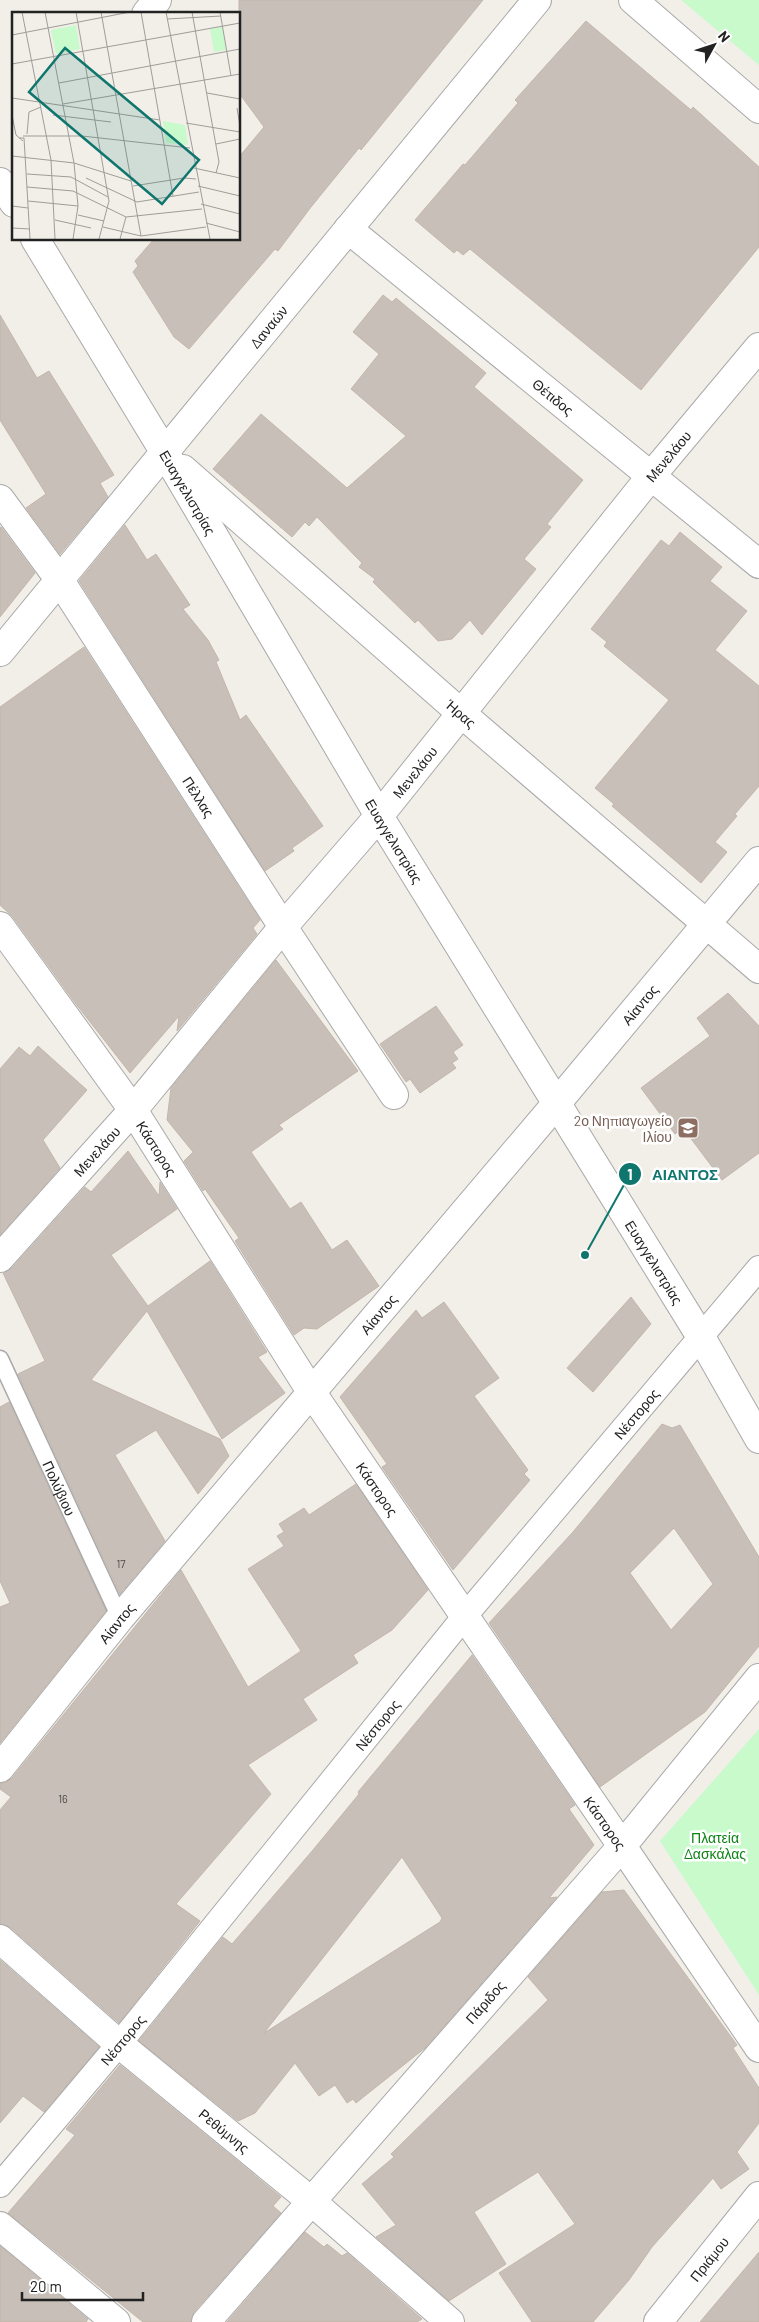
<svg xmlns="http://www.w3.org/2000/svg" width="759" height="2322" font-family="Barlow,sans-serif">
<rect width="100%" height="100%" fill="#f2efe9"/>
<g fill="#c8facc">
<path d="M681 0H759V65Z"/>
<path d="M759 1729V1995L660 1841Z"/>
</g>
<g fill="#c7bfb8" stroke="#c4b6ab" fill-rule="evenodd">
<path d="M239 0H483L361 150 359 148 311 207 278 251 275 249 189 349 174 337 133 272 138 266 135 261 154 239H239V157L264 127 239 93Z"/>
<path d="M586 21 691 110 693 107 759 167V247L641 390 470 249 463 255 457 250 454 253 415 220 463 164 465 165 518 103 515 100Z"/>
<path d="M383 295 392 302 396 298 486 373 474 387 583 480 547 524 551 527 524 559 536 569 482 635 470 620 452 639 438 641 418 620 415 623 373 582 375 579 359 567 362 563 317 517 309 526 305 522 292 537 213 469 261 414 347 488 406 436 351 389 379 354 353 332Z"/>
<path d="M0 315 37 378 49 371 114 475 100 483 108 497 60 554 26 508 46 494 0 420Z"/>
<path d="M125 525 147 560 156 554 190 605 183 609 208 640 219 660 216 662 240 720 246 715 323 826 292 848 294 851 265 871 79 581Z"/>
<path d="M1 527 35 573 0 617V528Z"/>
<path d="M680 532 722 567 710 581 747 611 715 650 759 686V786L735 814 737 816 715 842 727 852 701 883 612 806 614 804 595 788 669 700 604 646 607 642 591 629 661 540 669 546Z"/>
<path d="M84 647 260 920 253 928 257 934 177 1031 179 1016 130 1073 76 1004 13 917 0 905V707Z"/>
<path d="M276 960 358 1071 279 1125 283 1129 251 1152 290 1209 301 1202 332 1250 347 1240 379 1286 317 1329 304 1328 294 1335 235 1241 239 1238 205 1189 203 1191 184 1161 193 1152 167 1120 171 1088Z"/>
<path d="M728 993 759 1026V1153L722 1180 683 1128 675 1134 641 1088 710 1036 697 1018Z"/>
<path d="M436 1006 463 1045 453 1052 458 1059 452 1063 456 1068 420 1093 410 1079 406 1082 380 1044Z"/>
<path d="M38 1046 87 1090 43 1140 60 1168 0 1235V1069L19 1047 30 1056Z"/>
<path d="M128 1151 159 1196 160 1182 177 1209 111 1255 148 1306 210 1261 267 1352 258 1357 285 1393 222 1439 147 1311 91 1380 220 1439 229 1456 198 1494 156 1430 115 1455 165 1541 120 1594 18 1374 45 1361 3 1273 12 1268 85 1187 91 1192Z"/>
<path d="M631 1297 651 1324 593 1392 567 1368Z"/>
<path d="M444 1302 499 1378 474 1396 528 1470 524 1474 530 1480 453 1570 382 1467 387 1464 340 1397 416 1310 422 1318Z"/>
<path d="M9 1402 106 1611 0 1743V1607L10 1603 0 1581V1407Z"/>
<path d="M662 1424 672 1428 680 1425 759 1557V1646L705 1712 600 1787 489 1623 573 1532ZM674 1528 713 1584 671 1630 630 1573Z"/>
<path d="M356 1484 428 1590 392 1630 353 1655 358 1663 303 1699 317 1720 248 1765 271 1794 176 1904 200 1921 119 2023 10 1927 0 1924V1810L11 1797 0 1789V1783L6 1782 12 1778 181 1570 248 1687 301 1651 248 1569 284 1546 277 1536 284 1532 279 1524 304 1508 309 1515Z"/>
<path d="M472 1655 575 1805 569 1809 594 1845 549 1898 557 1897 425 2048 356 2103 353 2099 347 2103 335 2085 319 2096 295 2063 255 2113 238 2121 139 2041 223 1937 232 1944 313 1850 359 1794 358 1792ZM402 1857 442 1918 440 1922 264 2033Z"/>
<path d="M624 1890 737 2045 733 2048 759 2088V2123L737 2152 749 2169 721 2189 713 2178 652 2247 629 2280 593 2322H532L499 2273 575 2224 538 2172 474 2212 506 2264 449 2301 376 2237 396 2225 362 2184 394 2157 391 2154 548 2000 528 1977 602 1892Z"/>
<path d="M0 1960 99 2047 44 2112 23 2096 0 2123Z"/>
<path d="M120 2065 281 2197 273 2206 281 2213 194 2312 191 2322H143L8 2213 75 2135 66 2129Z"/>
<path d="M305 2232 324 2247 327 2244 342 2256 347 2253 422 2319 417 2322H227Z"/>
<path d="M0 2246 88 2319 86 2322H0Z"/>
<path d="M759 2252V2322H700Z"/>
</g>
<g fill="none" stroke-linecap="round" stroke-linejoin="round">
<g stroke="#a9a9a9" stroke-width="19">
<g id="service">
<path id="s1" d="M0 1359 120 1618"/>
</g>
</g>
<g stroke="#a9a9a9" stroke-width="26">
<g id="pedestrian">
<path id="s2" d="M0 2185 119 2044 464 1617 759 1268"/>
</g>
</g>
<g stroke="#a9a9a9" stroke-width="30">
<g id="minor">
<path d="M633 0 759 109"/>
<path d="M146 14 157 0"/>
<path d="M0 182 14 203"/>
<path id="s3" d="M348 229 759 564"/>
<path id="s4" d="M35 239 165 453 379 816 701 1337 759 1439"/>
<path id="s5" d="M183 469 461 713 759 969"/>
<path id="s6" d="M0 499 59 579 283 927 394 1095"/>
<path id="s7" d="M0 652 537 0"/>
<path id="s8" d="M0 926 133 1110 312 1393 622 1846 206 2322"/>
<path id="s9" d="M0 1258 133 1110 283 927 379 816 651 476 759 347"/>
<path id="s10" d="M0 1768 120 1618 556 1104 759 861"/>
<path id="s11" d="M0 1939 119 2044 311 2201 450 2322"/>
<path d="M0 2226 116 2322"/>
</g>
</g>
<g stroke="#a9a9a9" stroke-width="30">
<g id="tertiary">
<path d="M759 1678 622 1846 759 2048"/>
<path id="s12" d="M658 2322 759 2196"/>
</g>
</g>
<use href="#service" stroke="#fff" stroke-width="16"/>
<use href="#pedestrian" stroke="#fff" stroke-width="24"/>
<use href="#minor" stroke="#fff" stroke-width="28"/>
<use href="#tertiary" stroke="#fff" stroke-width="28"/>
</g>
<defs>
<g id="school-square" transform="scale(1.125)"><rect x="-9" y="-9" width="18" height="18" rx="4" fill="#8d6e63" stroke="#fff"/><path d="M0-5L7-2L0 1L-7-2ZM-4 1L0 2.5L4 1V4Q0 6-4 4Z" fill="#fff"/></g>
</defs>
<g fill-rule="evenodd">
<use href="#school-square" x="688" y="1128"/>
</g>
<g text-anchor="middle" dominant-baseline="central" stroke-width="5" stroke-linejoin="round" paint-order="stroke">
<g font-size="11" fill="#4b4948">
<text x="121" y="1563">17</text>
<text x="63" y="1798">16</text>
</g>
<g font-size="14" fill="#222" stroke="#fff">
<text stroke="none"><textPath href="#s7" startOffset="422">Δαναών</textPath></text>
<text stroke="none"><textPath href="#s3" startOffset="265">Θέτιδος</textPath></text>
<text stroke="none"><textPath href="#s9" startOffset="1044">Μενελάου</textPath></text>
<text stroke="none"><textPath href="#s4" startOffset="296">Ευαγγελιστρίας</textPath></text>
<text stroke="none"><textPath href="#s5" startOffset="370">Ήρας</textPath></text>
<text stroke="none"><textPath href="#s9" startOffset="639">Μενελάου</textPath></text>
<text stroke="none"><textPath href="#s6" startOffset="358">Πέλλας</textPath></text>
<text stroke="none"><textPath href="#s4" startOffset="701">Ευαγγελιστρίας</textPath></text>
<text stroke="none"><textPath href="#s10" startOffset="996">Αίαντος</textPath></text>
<text stroke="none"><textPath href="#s8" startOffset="272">Κάστορος</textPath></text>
<text stroke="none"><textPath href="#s9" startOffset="144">Μενελάου</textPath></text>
<text stroke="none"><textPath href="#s4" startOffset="1196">Ευαγγελιστρίας</textPath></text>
<text stroke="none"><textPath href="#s10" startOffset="591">Αίαντος</textPath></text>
<text stroke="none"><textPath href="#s2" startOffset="1000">Νέστορος</textPath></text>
<text stroke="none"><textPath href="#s1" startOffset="142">Πολύβιου</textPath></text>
<text stroke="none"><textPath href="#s8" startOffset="678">Κάστορος</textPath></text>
<text stroke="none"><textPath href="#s10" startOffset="186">Αίαντος</textPath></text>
<text stroke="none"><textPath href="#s2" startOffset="595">Νέστορος</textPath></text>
<text transform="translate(605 1823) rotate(55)">Κάστορος</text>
<text transform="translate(485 2002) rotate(-49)">Πάριδος</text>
<text stroke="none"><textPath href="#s2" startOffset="190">Νέστορος</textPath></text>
<text stroke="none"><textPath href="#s11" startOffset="295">Ρεθύμνης</textPath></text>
<text stroke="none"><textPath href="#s12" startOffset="81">Πριάμου</textPath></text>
</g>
<g font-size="14" fill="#785e54" stroke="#fff" text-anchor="end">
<text x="672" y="1120">2ο Νηπιαγωγείο<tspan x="672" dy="16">Ιλίου</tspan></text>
</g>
<g font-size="14" fill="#0c8416" stroke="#fff">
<text x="715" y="1837">Πλατεία<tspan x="715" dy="16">Δασκάλας</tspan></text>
</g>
</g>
<g transform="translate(12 12)">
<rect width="228" height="228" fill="#f2efe9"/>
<path d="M64 13 68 37 44 42 39 18ZM210 15 214 38 202 40 198 17ZM151 109 173 113 176 133 154 131Z" fill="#c8facc"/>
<path fill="none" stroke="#9f9d99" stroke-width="1" d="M10 0 39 148 43 227M33 0 62 151 66 194 61 227M64 0 97 189 87 227M89 0 129 224M129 0 161 184M154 0 198 227M180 0 207 150 204 161M208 0 219 64M155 7 209 4M0 23 118 0M0 52 228 11M47 71 228 37M195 81 228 87M0 86 148 108M51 92 228 62M225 96 228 114M0 103 4 123 11 129M41 103 99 110M174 111 228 120M15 122 17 100 29 95M11 124H70L178 136M7 126H12L18 227M204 132 228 127M0 144 62 151 119 169M182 156 228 166M15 162 59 165 96 185M74 166 125 190 187 180M121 174 172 166 184 167M186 174 228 184M15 175 61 179 114 205 190 197M16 189 66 194M189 192 228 202M0 194 16 196M66 203 92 209M43 208 79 216M194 211 228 220M91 215 129 224 194 215M0 216 18 217M108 227 114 205"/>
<path fill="#0f766e" fill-opacity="0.15" stroke="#0f766e" stroke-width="2.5" d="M53 36 187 148 150 192 17 80Z"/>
<rect width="228" height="228" fill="none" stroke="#222" stroke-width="2.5"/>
</g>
<path fill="none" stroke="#0f766e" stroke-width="2" d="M585 1255L630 1174"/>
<g fill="#0f766e" stroke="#fff" stroke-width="2">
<circle cx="585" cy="1255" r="5"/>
<circle cx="630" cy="1174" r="12"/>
</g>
<g font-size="15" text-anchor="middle" font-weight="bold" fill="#fff">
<text x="630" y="1180">1</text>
</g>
<g font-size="15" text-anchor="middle" font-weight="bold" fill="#0f766e" stroke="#fff" stroke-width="5" stroke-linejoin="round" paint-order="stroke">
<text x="685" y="1180">ΑΙΑΝΤΟΣ</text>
</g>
<g transform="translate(714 45) rotate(50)" stroke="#ffffff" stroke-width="4" paint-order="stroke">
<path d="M0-4L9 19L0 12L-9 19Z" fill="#222222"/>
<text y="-8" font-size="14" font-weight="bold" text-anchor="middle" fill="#222222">N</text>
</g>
<path d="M22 2292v8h121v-8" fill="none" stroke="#222222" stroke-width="2.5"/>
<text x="30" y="2292" font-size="15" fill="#222222" stroke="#ffffff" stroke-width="4" paint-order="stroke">20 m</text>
</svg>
